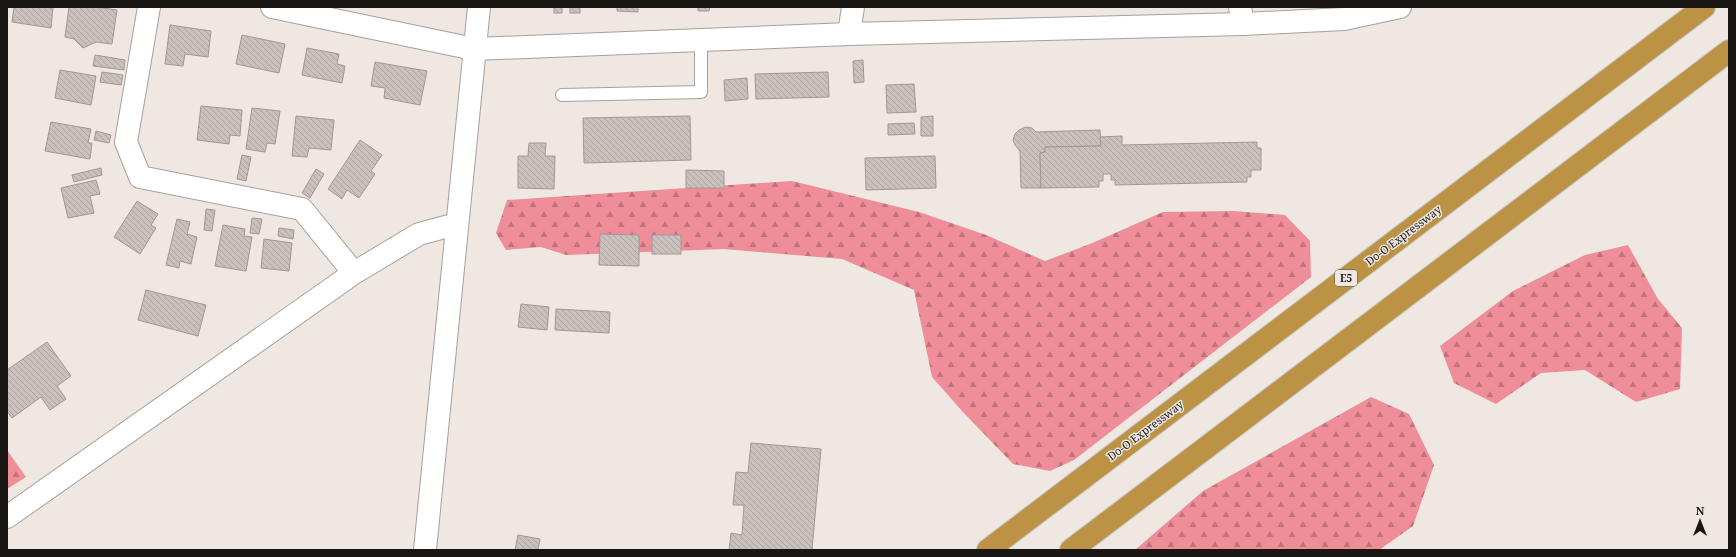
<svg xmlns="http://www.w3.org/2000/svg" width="1736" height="557" font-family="'Noto Serif',serif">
<defs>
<pattern id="forest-firs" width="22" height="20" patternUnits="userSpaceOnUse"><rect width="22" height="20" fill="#ef8e98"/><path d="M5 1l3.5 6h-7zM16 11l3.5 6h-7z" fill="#c1737b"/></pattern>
<pattern id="building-back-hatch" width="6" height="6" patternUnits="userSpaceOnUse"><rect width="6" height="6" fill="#cac1be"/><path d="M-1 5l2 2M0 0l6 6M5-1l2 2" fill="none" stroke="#ada5a2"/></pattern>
</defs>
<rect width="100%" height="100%" fill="#eee7e2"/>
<g fill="url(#forest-firs)">
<path d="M792 181 919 212 986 235 1045 261 1090 244 1163 212 1233 211 1285 215 1310 241 1311 277 1074 460 1050 471 1013 464 962 411 932 377 914 290 842 259 724 249 566 255 541 247 506 250 496 233 507 200Z"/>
<path d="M1628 245 1658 299 1682 328 1680 389 1636 402 1585 370 1541 373 1496 404 1454 383 1440 346 1513 291 1585 255Z"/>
<path d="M1371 397 1409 414 1434 465 1413 526 1379 550H1135L1203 491Z"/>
<path d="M7 450 26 477 7 489Z"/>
</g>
<g fill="url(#building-back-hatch)" stroke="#a09895">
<path d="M14 7H53L51 28 12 22Z"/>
<path d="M69 7H96L117 10 112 44 96 42 83 48 74 39 65 37Z"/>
<rect x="554" y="7" width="8" height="6"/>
<rect x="570" y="7" width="10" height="6"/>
<path d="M617 7H638V12L617 11Z"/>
<path d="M698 7H710L709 11H698Z"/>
<path d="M170 25 211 31 208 57 185 54 183 66 165 64Z"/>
<path d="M242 35 285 44 279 73 236 64Z"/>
<path d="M307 48 339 54 337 64 345 66 342 83 302 75Z"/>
<path d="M95 55 125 60 124 70 93 66Z"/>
<path d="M863 60 864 82 854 83 853 61Z"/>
<path d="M375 62 427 71 420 105 384 98 385 88 371 86Z"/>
<path d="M60 70 96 76 91 105 55 98Z"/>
<path d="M102 72 123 75 121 85 100 82Z"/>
<path d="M828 72 829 97 756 99 755 74Z"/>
<path d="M747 78 748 99 725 101 724 80Z"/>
<path d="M914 84 916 112 887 113 886 85Z"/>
<path d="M201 106 242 110 240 136 230 135 229 144 197 140Z"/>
<path d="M252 108 280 111 275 144 267 143 265 152 246 149Z"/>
<path d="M296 116 334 120 331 150 309 148 307 157 292 156Z"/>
<path d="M690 116 691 160 584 163 583 118Z"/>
<path d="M933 116V136H921V117Z"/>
<path d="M51 122 91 129 88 143H92L90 159 45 151Z"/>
<path d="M914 123 915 134 888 135V124Z"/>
<path d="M1026 127 1032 128 1036 132 1100 130 1101 146 1045 147V152L1040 153 1041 188H1021L1020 151 1015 145 1013 140 1015 134 1019 130Z"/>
<path d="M96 131 111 135 109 143 94 140Z"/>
<path d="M1122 136V145L1257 142V148H1261V170H1251V177H1247V182L1115 185V180H1111V174H1103V181H1099V187L1041 188 1040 153 1045 152V147L1101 146 1100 137Z"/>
<path d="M360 140 382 155 371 171 375 174 359 198 347 190 342 199 328 189Z"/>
<path d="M529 143H546L545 156H555L554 189 518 188V156H528Z"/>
<path d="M242 155 251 157 246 181 237 179Z"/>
<path d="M935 156 936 188 866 190 865 158Z"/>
<path d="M101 168 102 175 74 182 72 175Z"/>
<path d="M316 169 324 174 310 198 302 193Z"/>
<path d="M686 170 724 171V188H686Z"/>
<path d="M96 180 100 194 90 196 94 213 68 218 61 188Z"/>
<path d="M137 201 158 214 151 225 156 228 140 254 114 237Z"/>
<path d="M206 209 215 210 212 231 204 230Z"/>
<path d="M252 218 262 219 259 234 250 233Z"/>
<path d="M177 219 190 222 187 234 197 237 191 264 180 261 179 268 166 265Z"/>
<path d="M223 225 245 229 244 236 252 237 246 271 215 266Z"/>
<path d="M279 228 294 230 293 239 278 236Z"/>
<path d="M600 234 639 235V266L599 265Z"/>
<rect x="652" y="235" width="29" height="19"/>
<path d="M264 239 292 243 289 271 261 268Z"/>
<path d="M146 290 206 305 198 336 138 320Z"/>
<path d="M521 304 549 307 547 330 518 327Z"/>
<path d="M556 309 610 312 609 333 555 330Z"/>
<path d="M47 342 71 376 57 386 66 399 50 410 41 397 12 418 7 411V370Z"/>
<path d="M751 443 821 449 812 550H729L731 533 742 535 744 505H733L736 472 748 473Z"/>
<path d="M518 535 540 539 538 550H515Z"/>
</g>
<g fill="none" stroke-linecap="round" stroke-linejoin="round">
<g stroke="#a6a09b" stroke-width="14">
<path id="lane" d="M562 95 701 92V40"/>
</g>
<g stroke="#a6a09b" stroke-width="24">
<g id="street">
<path d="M149 7 126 142 140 177 302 209 354 273"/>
<path d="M272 7 474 49"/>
<path d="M1240 7 1243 24"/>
<path d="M849 34 853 7"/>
</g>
</g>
<g stroke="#a6a09b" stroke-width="24">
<g id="secondary">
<path d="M474 49 849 34 1243 24 1344 19 1400 7"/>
<path d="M7 517 354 273 419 234 456 224"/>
<path d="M425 550 479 7"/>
</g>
</g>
<g stroke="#c8c7c7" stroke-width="24">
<g id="highway">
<path d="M988 550 1704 7"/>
<path d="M1071 550 1729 51"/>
</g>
</g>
<use href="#lane" stroke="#fff" stroke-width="12"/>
<use href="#street" stroke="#fff" stroke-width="22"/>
<use href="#secondary" stroke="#fff" stroke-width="22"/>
<use href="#highway" stroke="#bc9345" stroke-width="22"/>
</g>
<g text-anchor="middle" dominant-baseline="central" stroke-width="3" stroke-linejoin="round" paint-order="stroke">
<rect fill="#eee7e2" stroke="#595552" stroke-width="1" x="1335" y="270" width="22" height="16" rx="3"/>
<g font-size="10" font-weight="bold" fill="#191614">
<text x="1346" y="278">E5</text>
</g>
<g font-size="11" fill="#191614" stroke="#eee7e2">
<text transform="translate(1403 235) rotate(-37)">Do-O Expressway</text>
<text transform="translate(1145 430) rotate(-37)">Do-O Expressway</text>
</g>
</g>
<rect width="1736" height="557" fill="none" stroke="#191614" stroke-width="16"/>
<g transform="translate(1700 521)" stroke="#eee7e2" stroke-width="3" paint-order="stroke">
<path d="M0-3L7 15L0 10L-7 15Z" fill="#191614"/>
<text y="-6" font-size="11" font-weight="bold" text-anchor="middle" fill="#191614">N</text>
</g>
</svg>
